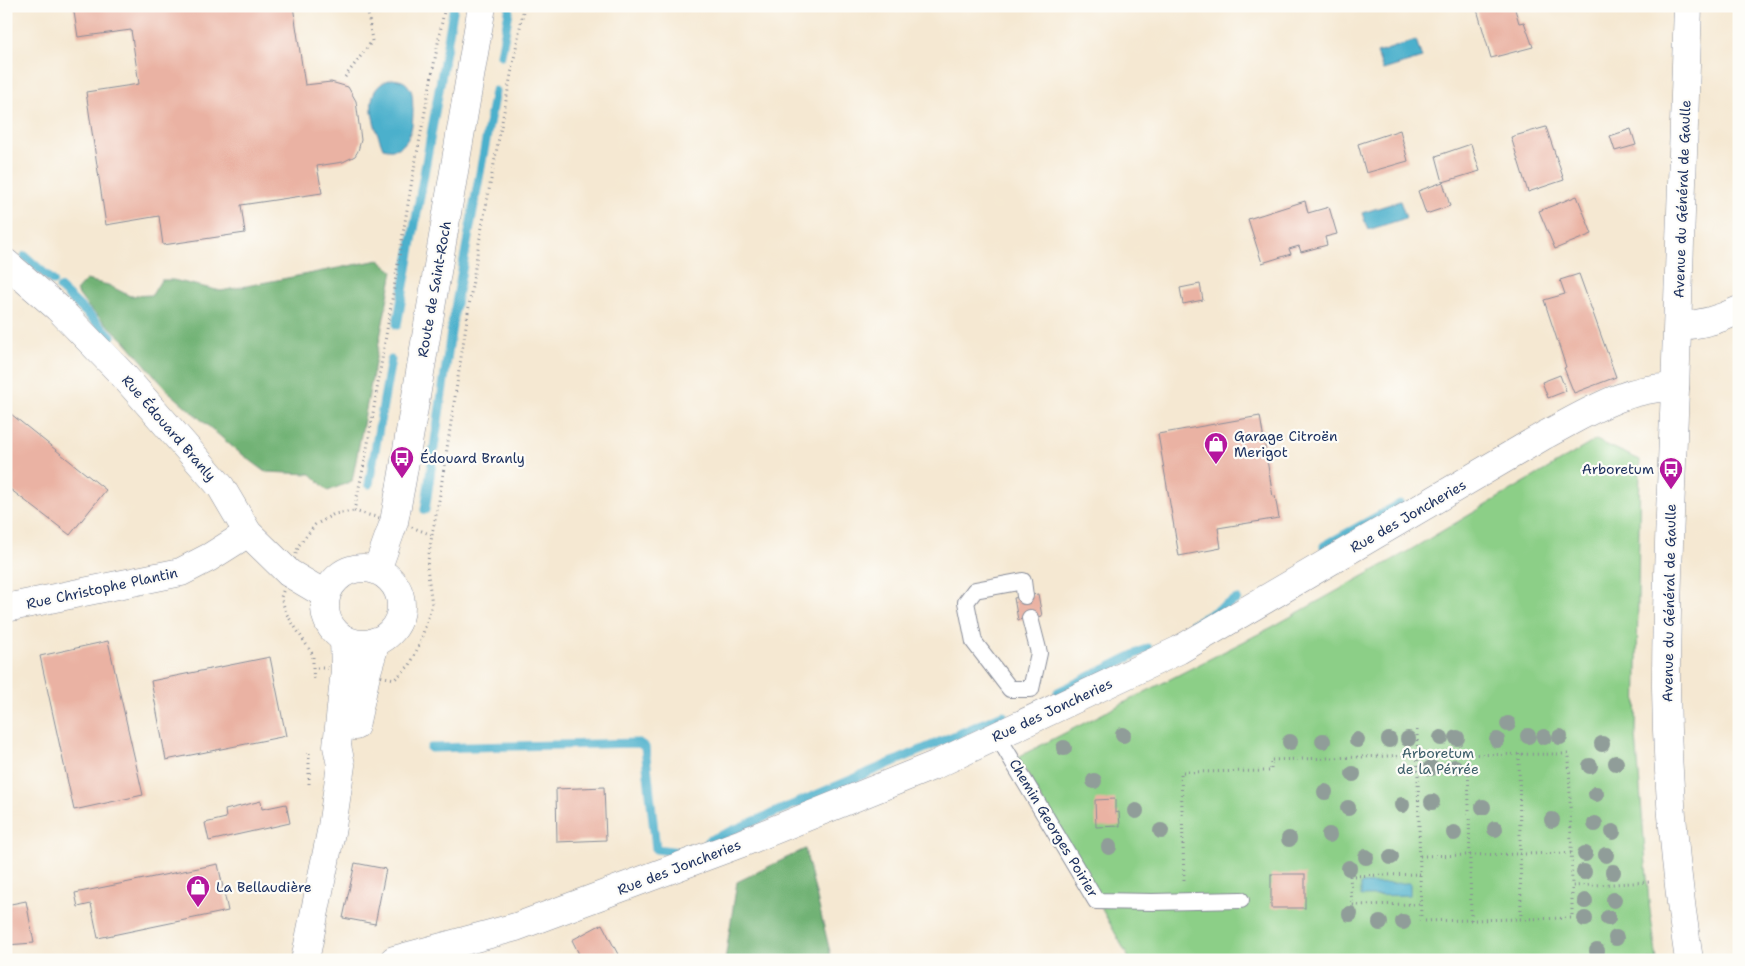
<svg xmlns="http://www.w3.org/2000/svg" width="1745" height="966" font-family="'Shantell Sans',sans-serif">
<rect width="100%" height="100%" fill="#fdfcf7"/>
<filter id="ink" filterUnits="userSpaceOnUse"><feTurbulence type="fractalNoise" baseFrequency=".02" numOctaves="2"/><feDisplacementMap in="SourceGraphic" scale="10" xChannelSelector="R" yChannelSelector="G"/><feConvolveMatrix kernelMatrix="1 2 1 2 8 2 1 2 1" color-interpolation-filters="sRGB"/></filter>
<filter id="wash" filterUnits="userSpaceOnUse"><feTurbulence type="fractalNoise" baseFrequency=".0096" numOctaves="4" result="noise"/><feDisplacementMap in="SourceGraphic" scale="20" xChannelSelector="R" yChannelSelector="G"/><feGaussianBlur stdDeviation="1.12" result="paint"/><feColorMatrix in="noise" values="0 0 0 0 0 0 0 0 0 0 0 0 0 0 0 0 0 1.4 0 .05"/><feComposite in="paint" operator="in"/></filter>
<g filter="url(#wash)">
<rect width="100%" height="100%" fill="#f5e8d2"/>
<path fill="#8ccf87" stroke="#547f72" d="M1596 440 1640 460 1636 736 1649 903 1657 960H1130L1018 757 1272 627 1405 553Z"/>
<g fill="#71b274" stroke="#467069">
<path d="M379 260 393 271 352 481 328 491 311 474 266 472 235 449 169 392 124 340 88 307 76 291 86 280 108 285 130 296 152 295 161 280H173L221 291Z"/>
<path d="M805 849 832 960H725L737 882Z"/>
</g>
<g fill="#4cb0cc" stroke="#347095">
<path d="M1416 40 1422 58 1383 70 1377 53Z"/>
<path d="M392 79C399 80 405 80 409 87 414 93 412 102 413 110 413 129 409 155 383 148 374 124 359 88 392 79Z"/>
<path d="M1400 201 1406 218 1368 230 1362 213Z"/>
<path d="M1410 883V895L1361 896V884Z"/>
</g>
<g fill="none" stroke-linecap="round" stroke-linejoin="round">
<g stroke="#4cb0cc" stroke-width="9">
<path d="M501 55 510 6"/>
<path d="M25 256 53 281"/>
<path d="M60 288 111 336"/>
<path d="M397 325 454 6"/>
<path d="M369 484 391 360"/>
<path d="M425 510 452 325 495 91"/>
<path d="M1324 546 1400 504"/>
<path d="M1193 624 1237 599"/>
<path d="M1058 692 1148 648"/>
<path d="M431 748 639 743 645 747 656 849 679 852 690 849"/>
<path d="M708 841 1003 715"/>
</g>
</g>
<g id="blocks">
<g fill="#eab2a3">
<path d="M73 6H293L305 85 331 82 348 87 356 101 361 140 358 151 355 156 343 162 317 166 322 193 241 205 245 233 163 245 159 216 106 225 86 92 139 84 131 30 78 37Z"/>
<path d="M1476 6H1514L1519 23 1524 22 1533 47 1491 58Z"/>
<path d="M1546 127 1564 180 1528 192 1511 137Z"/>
<path d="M1631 129 1636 145 1615 151 1610 136Z"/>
<path d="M1400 130 1408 161 1366 173 1358 144Z"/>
<path d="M1471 144 1480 171 1443 182 1450 206 1426 214 1418 191 1443 182 1436 156Z"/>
<path d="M1577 196 1592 234 1555 249 1539 211Z"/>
<path d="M1305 201 1308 213 1329 207 1337 234 1325 237 1327 245 1301 252 1299 246 1289 249 1291 254 1262 263 1248 219Z"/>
<path d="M1579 274 1616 377 1574 393 1564 368 1566 367 1544 300 1565 294 1560 280Z"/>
<path d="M1200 284 1203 300 1183 304 1180 288Z"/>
<path d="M1560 375 1566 391 1548 398 1542 382Z"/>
<path d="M6 410 106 490 70 535 6 486Z"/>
<path d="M1260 416 1273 497 1275 496 1279 518 1218 528 1221 548 1179 556 1158 434Z"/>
<path d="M1038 594 1042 616 1018 620 1014 598Z"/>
<path d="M108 641 143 795 74 810 40 656Z"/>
<path d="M270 657 286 736 166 760 151 681Z"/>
<path d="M604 787 606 840 557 842 556 789Z"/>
<path d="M1115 799V813L1119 812 1120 826 1096 827 1095 800Z"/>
<path d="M261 801 262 809 286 804 290 823 209 841 205 823 226 818 225 810Z"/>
<path d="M355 863 386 869 375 924 343 918Z"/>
<path d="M218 864 228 911 98 938 91 904 78 907 75 893Z"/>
<rect x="1271" y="874" width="34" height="34"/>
<path d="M26 901 34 943 6 945V905Z"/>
<path d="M602 924 621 960H582L572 940Z"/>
</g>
</g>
</g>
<g filter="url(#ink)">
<use href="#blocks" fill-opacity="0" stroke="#888c98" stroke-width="1"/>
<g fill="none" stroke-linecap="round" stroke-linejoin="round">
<g stroke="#888c98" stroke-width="18">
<g id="service">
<path d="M1025 596 1023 581 975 590 966 602 974 642 1010 689H1031L1039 653 1030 618"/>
<path d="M997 735 1096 901 1152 902 1241 900"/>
</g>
</g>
<g stroke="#888c98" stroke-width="29">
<g id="minor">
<path d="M6 263 58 308 123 375 221 487 248 533 289 573 326 595"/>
<path d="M1678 326C1700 325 1719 320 1739 310"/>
<path d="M6 608 181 572 210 557 248 533"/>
<path d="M394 960 516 927 742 843 935 765 1179 650 1545 435C1585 414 1629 385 1675 388"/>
</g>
</g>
<g stroke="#888c98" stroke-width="29">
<g id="tertiary">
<path d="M1688 6C1684 134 1680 262 1675 390 1671 489 1666 588 1666 687 1667 778 1675 870 1689 960"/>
<circle cx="363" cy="606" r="38"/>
<path d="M377 570 394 522 402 479 482 6"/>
<path d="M355 726 366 675 376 641"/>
<path d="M305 960 332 827 341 765 337 746 345 670 344 639"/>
</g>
</g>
<g stroke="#888c98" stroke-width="3" stroke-dasharray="1 4" stroke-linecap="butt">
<path d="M345 77 372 41 367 6"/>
<path d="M354 511 409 526 432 535 427 567 432 605 420 643 410 665 395 679 333 668H313V655L286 613 281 597 299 545 315 525 334 514Z"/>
<path d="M354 511 366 455 412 180 445 6"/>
<path d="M432 535 439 500 478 248 524 6"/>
<path d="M313 668 314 682"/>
<path d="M1417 730 1421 921 1572 918V886"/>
<path d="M1468 754 1471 920"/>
<path d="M1519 754 1521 918"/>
<path d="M309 784V753"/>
<path d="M1420 856 1571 853"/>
<path d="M1420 874 1350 876 1352 905 1421 904"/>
<path d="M1184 880 1181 772 1271 771V760L1417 755 1569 754 1572 886 1651 882"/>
</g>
<use href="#service" stroke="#fff" stroke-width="16"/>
<use href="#minor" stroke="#fff" stroke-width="28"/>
<use href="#tertiary" stroke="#fff" stroke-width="28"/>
</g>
<g fill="#909d99">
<circle cx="1508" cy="724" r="8"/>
<circle cx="1123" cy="735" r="8"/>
<circle cx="1528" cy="736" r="8"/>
<circle cx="1544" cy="737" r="8"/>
<circle cx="1560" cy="737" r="8"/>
<circle cx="1441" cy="738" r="8"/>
<circle cx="1457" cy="738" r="8"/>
<circle cx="1408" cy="739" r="8"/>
<circle cx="1357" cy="740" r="8"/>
<circle cx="1389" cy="740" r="8"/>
<circle cx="1497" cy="740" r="8"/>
<circle cx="1323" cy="741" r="8"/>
<circle cx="1290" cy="742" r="8"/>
<circle cx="1602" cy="744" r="8"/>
<circle cx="1064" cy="748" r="8"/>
<circle cx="1616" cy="763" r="8"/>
<circle cx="1590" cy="766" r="8"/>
<circle cx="1455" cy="767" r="8"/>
<circle cx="1431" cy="768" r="8"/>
<circle cx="1353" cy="774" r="8"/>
<circle cx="1094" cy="781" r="8"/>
<circle cx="1325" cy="792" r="8"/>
<circle cx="1596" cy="794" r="8"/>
<circle cx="1432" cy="802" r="8"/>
<circle cx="1402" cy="805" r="8"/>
<circle cx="1483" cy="807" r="8"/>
<circle cx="1348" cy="808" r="8"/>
<circle cx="1136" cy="811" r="8"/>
<circle cx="1552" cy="820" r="8"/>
<circle cx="1595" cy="824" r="8"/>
<circle cx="1495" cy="829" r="8"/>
<circle cx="1161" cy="831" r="8"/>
<circle cx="1613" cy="832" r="8"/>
<circle cx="1454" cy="833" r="8"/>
<circle cx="1329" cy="835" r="8"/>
<circle cx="1289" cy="839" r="8"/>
<circle cx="1109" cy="847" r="8"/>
<circle cx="1585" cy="854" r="8"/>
<circle cx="1606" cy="855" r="8"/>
<circle cx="1366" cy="857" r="8"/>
<circle cx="1391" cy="857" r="8"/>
<circle cx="1349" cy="868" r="8"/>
<circle cx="1584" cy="872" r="8"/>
<circle cx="1613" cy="872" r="8"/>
<circle cx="1614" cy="900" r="8"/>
<circle cx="1585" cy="901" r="8"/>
<circle cx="1350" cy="914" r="8"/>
<circle cx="1608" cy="918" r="8"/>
<circle cx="1585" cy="919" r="8"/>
<circle cx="1403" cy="922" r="8"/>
<circle cx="1380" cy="923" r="8"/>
<circle cx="1616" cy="938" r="8"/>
<circle cx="1597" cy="951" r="8"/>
</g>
</g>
<defs>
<g id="shop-pin" transform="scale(1.25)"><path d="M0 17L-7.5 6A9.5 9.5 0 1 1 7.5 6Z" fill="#b5179e" stroke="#fdfcf7"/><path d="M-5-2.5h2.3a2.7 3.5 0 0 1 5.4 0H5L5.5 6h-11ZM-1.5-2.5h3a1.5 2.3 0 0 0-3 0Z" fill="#fff"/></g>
<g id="bus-pin" transform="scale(1.25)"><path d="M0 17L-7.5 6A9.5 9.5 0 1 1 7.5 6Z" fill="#b5179e" stroke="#fdfcf7"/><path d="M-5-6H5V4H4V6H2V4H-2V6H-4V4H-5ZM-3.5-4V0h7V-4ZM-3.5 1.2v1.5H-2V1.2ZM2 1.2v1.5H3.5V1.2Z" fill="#fff"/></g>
</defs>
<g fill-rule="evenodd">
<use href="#shop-pin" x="1216" y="444"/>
<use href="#bus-pin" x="402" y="458"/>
<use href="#bus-pin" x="1671" y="469"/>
<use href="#shop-pin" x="198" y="887"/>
</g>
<g text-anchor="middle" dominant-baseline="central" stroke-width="4.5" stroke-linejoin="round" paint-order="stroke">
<g font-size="14" fill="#1b2f5e" stroke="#fdfcf7">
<text transform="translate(1682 199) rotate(-88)">Avenue du Général de Gaulle</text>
<text transform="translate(434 289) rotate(-80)">Route de Saint-Roch</text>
<text transform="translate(169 428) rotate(49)">Rue Édouard Branly</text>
<text transform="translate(1408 516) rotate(-30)">Rue des Joncheries</text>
<text transform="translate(102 588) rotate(-12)">Rue Christophe Plantin</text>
<text transform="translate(1669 603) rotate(-89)">Avenue du Général de Gaulle</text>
<text transform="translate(1052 710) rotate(-25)">Rue des Joncheries</text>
<text transform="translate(1054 828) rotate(59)">Chemin Georges Poirier</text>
<text transform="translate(679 867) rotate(-21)">Rue des Joncheries</text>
</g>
<g font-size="14" fill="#1b2f5e" stroke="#fdfcf7" text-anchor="start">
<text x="1234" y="436">Garage Citroën<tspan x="1234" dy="16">Merigot</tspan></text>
<text x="420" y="458">Édouard Branly</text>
<text x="1654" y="469" text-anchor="end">Arboretum</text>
<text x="216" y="887">La Bellaudière</text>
</g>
<g font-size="14" fill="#3d5f6a" stroke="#fdfcf7">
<text x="1438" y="753">Arboretum<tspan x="1438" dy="16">de la Pérrée</tspan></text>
</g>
</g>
<rect width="1745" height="966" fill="none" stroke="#fdfcf7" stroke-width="25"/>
</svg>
